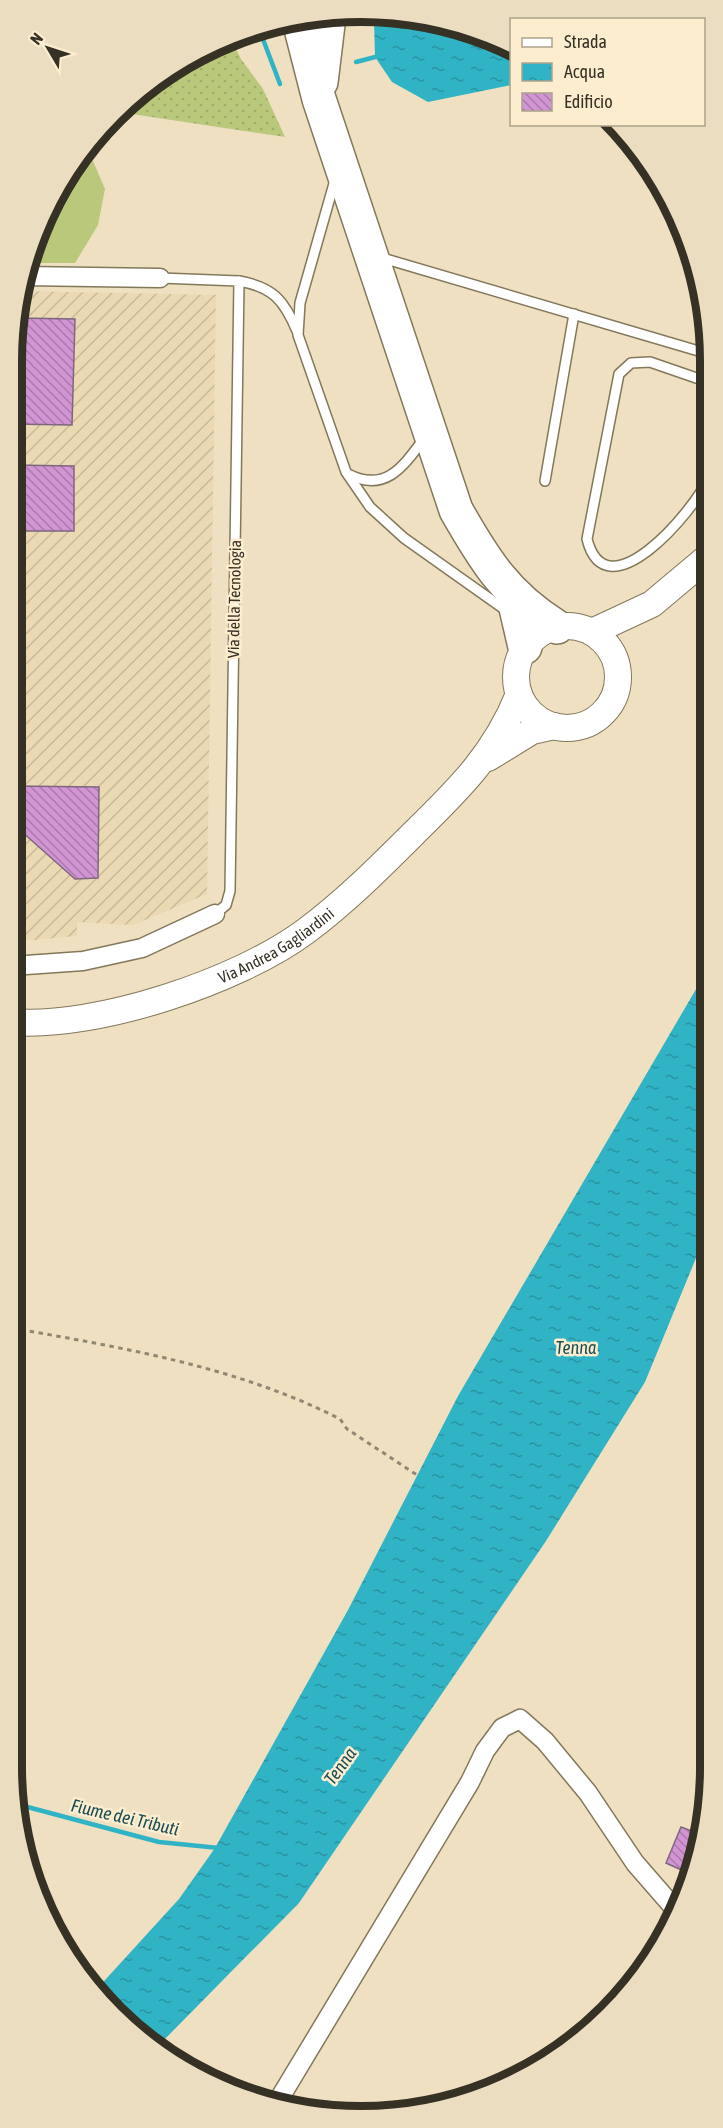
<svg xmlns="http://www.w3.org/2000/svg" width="723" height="2128" font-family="'Asap Condensed',sans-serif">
<defs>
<pattern id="industrial-furrows" width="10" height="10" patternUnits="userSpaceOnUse" patternTransform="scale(1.5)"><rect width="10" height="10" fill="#ead9b2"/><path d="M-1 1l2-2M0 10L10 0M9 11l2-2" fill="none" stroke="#c9bb99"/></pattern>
<pattern id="grass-dots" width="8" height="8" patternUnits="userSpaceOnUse" patternTransform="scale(1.5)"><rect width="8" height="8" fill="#bac87b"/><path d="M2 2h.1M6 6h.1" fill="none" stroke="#a0ac6a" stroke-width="1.8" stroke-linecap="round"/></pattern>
<pattern id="water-ripples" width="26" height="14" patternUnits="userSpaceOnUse" patternTransform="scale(1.5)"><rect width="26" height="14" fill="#30b4c5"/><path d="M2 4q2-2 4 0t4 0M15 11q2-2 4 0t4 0" fill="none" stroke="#2a93a0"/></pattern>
<pattern id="building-back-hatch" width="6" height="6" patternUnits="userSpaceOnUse" patternTransform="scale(1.5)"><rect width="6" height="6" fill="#d295d4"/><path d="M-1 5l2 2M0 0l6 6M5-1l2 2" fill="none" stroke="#ab7aac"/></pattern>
</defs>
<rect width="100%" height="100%" fill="#eee0c1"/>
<path fill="url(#industrial-furrows)" d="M21 291 216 295 207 894 133 925 77 922V936L12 942V362Z"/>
<path fill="url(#grass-dots)" d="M233 43 241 59 263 89 285 137 125 113 186 59Z"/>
<path fill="#bac87b" d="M87 147 105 189 98 225 75 263H28Z"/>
<g fill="url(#water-ripples)">
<path d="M374 20 452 24 511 49V85L428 102 392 82 375 57Z"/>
<path d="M709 967 710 1224 645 1382 546 1541 299 1903 160 2044 99 1997 95 1991 179 1899 215 1848 348 1610 458 1396Z"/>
</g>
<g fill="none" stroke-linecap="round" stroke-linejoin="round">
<g stroke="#30b4c5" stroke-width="4.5">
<path d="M261 34 280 84"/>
<path d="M356 62 379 56"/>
<path d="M20 1805 159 1842 219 1848"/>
</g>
</g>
<g fill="url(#building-back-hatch)" stroke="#7e677e" stroke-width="1.5">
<path d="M18 318 75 319 72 425 12 424V362Z"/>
<path d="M12 465 74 466V531H12Z"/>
<path d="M13 786 99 787 98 878 75 879 12 823Z"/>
<path d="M681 1827 702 1835 688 1873 666 1863Z"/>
</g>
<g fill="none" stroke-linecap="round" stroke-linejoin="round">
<g stroke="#84785b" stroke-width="12">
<g id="lane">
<path d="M335 180 300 303 298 335 346 472 370 507 404 538 507 611"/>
<path d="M379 257 702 352 708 359"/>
<path d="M160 278 239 281 230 891 226 905 215 914"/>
<path d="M239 281C273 287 284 300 297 331"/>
<path d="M708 382 650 362 631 363 619 374 587 539C606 615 694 511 708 479"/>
<path d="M708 408V434"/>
<path d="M348 474C385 493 403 467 423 440"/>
<path d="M545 481 574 314"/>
</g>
</g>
<g stroke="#84785b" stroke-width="21">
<g id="street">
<path d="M23 276 160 278"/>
<path d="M12 966 83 961 142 948 215 914"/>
<path d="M278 2101 470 1782 485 1751 502 1728 520 1719 545 1741 588 1793 635 1863 675 1909"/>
</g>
</g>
<g stroke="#84785b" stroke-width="28">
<g id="secondary">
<circle cx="567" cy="677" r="51"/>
<path d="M592 632 652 604 708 557"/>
<path d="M488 758 532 731 554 726"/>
<path id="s1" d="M12 1022C96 1029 239 981 306 931 345 902 380 867 414 833 459 789 495 754 519 694"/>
</g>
</g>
<g stroke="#84785b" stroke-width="36">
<g id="highway">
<path d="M299 21 319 99 456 510C485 561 506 595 557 627"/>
<path d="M321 82 329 16"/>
<path d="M513 595 525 647"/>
</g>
</g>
<path stroke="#918873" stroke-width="3" stroke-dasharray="4.5 4.5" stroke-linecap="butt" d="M12 1328C124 1348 238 1367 340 1419L347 1429 417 1475"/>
<use href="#lane" stroke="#fff" stroke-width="9"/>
<use href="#street" stroke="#fff" stroke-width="18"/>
<use href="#secondary" stroke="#fff" stroke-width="26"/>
<use href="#highway" stroke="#fff" stroke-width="33"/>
</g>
<g text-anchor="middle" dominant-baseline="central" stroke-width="5" stroke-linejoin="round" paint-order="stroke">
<g font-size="16" fill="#363125" stroke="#fbedce">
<text transform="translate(234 599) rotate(-89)">Via della Tecnologia</text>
<text stroke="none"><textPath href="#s1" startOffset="279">Via Andrea Gagliardini</textPath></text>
</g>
<g font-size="18" font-style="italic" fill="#194e56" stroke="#fbedce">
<text x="576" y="1347">Tenna</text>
<text transform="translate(340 1766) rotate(-54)">Tenna</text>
<text transform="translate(125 1817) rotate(13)">Fiume dei Tributi</text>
</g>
</g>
<path d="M0 0H723V2128H0ZM361 22H361A339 339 0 0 1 700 361V1767A339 339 0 0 1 361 2106H361A339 339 0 0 1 22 1767V361A339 339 0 0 1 361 22Z" fill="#ebdec0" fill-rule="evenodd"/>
<path fill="none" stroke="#363125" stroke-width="8" d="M361 22H361A339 339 0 0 1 700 361V1767A339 339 0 0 1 361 2106H361A339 339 0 0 1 22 1767V361A339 339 0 0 1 361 22Z"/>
<rect x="510" y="18" width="195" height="108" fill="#fbedce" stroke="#aca28a" stroke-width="1.5"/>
<rect x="522" y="38" width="30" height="9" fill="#ffffff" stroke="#aca28a" stroke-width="1.5"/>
<text x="564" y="48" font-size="18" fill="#363125">Strada</text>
<rect x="522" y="63" width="30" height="18" fill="url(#water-ripples)" stroke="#aca28a" stroke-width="1.5"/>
<text x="564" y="78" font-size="18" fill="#363125">Acqua</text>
<rect x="522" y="93" width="30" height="18" fill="url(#building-back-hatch)" stroke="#aca28a" stroke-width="1.5"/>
<text x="564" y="108" font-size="18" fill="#363125">Edificio</text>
<g transform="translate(48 48) rotate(309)" stroke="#fbedce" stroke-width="4.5" paint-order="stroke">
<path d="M0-4.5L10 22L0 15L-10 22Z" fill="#363125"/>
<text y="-9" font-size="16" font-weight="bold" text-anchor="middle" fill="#363125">N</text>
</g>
</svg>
